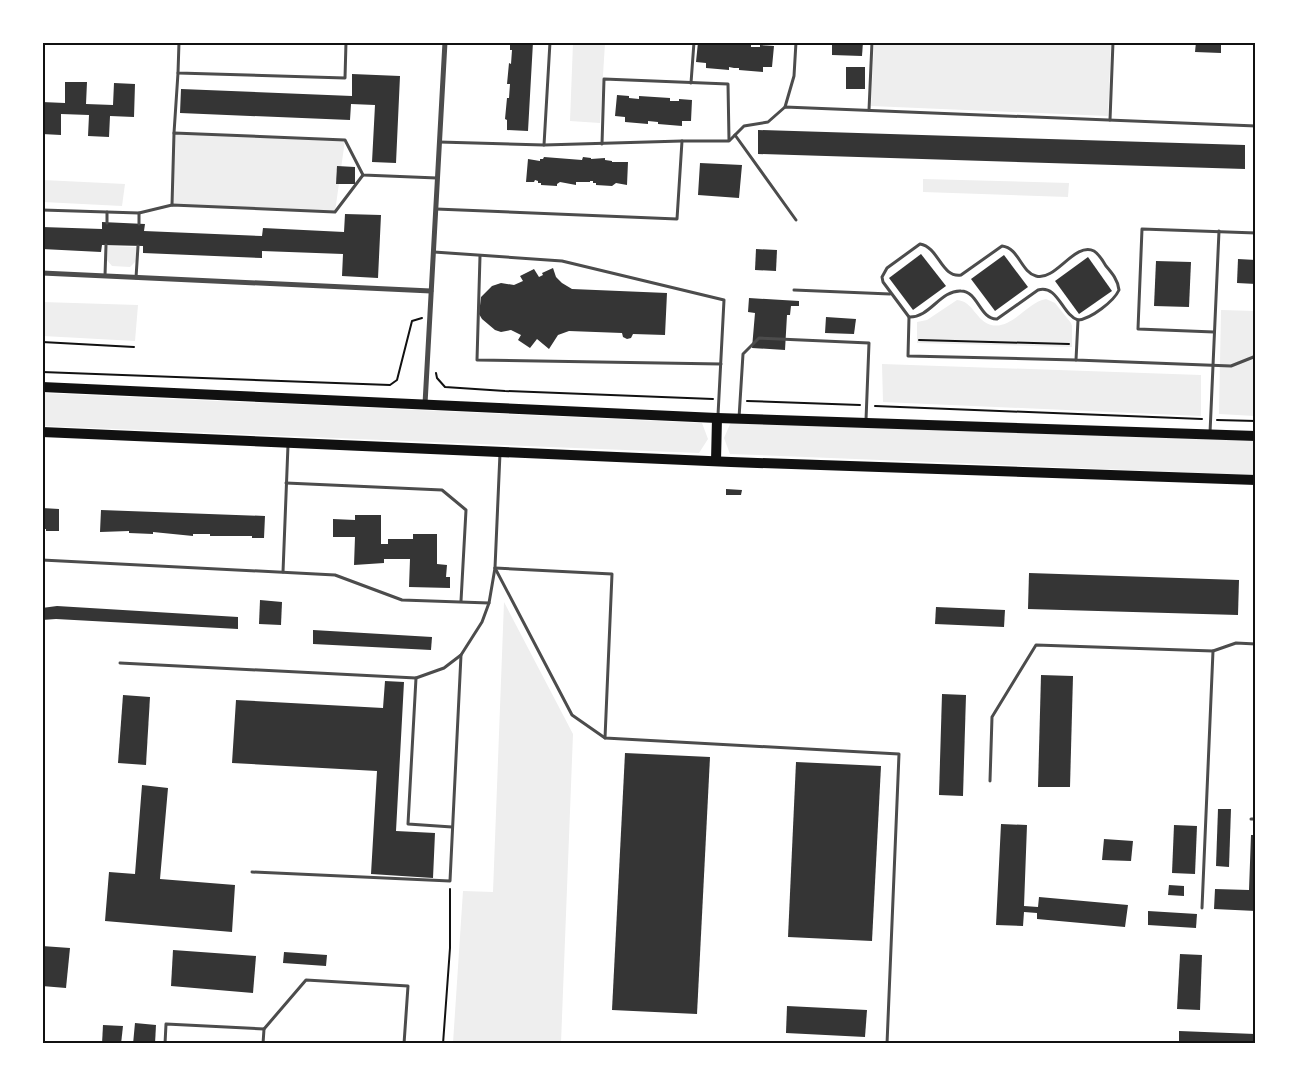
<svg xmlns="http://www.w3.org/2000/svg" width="1298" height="1086" font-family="'Source Sans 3',sans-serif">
<rect width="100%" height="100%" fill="#fff"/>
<g fill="#eee">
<path d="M573 43H605L600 123 570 121Z"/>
<path d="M874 43H1111L1108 116 871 106Z"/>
<path d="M174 133 345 140 335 212 172 205Z"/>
<path d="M923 179 1069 183 1068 197 923 192Z"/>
<path d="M43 180 125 184 122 206 43 202Z"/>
<path d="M107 246 137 247 136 261 130 267 112 266 106 259Z"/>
<path d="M1046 299 1055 303 1071 323 1072 326V347L917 343V322L927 320 957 300C973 301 976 321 991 325 1012 330 1027 302 1046 299Z"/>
<path d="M42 302 138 305 135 341 43 336Z"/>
<path d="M1221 310 1255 311V416L1219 414Z"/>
<path d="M882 364 1201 375V416L883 402Z"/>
<path d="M43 393 702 423 708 439 699 453 43 426Z"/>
<path d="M731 422 1255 441V475L730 454 724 438Z"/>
<path d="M504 602 573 734 561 1043H453L463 891 493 892Z"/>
</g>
<g fill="#353535">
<path d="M510 42H533L528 131 507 130V120L505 119 507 98H509L510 84H507L509 63 511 64 512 50H510Z"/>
<path d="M698 42 720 45V42L751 44V47H760V45L774 46 772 67H763V72L739 70V68H734L729 67V70L706 68V63L696 62Z"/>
<path d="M832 42H863L862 56 832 55Z"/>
<path d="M1196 42H1221V53L1195 52Z"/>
<rect x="846" y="67" width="19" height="22"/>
<path d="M352 74 400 76 396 163 372 162 375 105 351 104 350 120 180 113 181 89 352 96Z"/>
<path d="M65 82H87L86 104 113 105 114 83 135 84 134 117 110 116 109 137 88 136 89 115 61 114V135L42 134V102L65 103Z"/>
<path d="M617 95 629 96V98L639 99V96L670 98V101H679V99L692 100 691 121H682V126L658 124V122L648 121V124L625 122V117L615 116Z"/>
<path d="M758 130 1245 145V169L758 154Z"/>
<path d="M544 157 582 160 583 157 591 158V159L605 158V160L612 161V162H628L627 185 616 183 612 186 596 185V183H593V181H590V182H576V185L560 182 557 184V186L541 185V183H538V181L535 180 534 182H526L528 159 540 161V159H543Z"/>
<path d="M700 163 742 165 739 198 698 195Z"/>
<path d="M337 166 355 167V184H336Z"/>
<path d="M345 214 381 215 378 278 342 276 343 254 262 251V258L143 253V246L102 245 101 252 42 249V227L102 229V222L145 224 144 231 262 236 263 228 344 232Z"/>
<path d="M756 249 777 250 776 271 755 270Z"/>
<path d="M921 254 946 286 913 310 889 278Z"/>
<path d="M1004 255 1028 287 995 311 971 279Z"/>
<path d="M1088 257 1112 291 1079 314 1055 281Z"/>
<path d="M1238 259 1256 260V284L1237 283Z"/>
<path d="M1156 261 1191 262 1189 307 1154 306Z"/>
<path d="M553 268 556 277 562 283 572 289 667 293 665 335 633 334 631 338 627 339 623 337 622 333 569 331 558 335 549 349 537 339 530 348 518 340 521 335 511 330 501 332 495 330 482 319 479 314 481 297 492 286 501 283 514 285 523 281 520 276 534 269 539 277 543 275 542 273Z"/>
<path d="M749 298 799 301V306H791L790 315H787L785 350 752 348 755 313 748 312Z"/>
<path d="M826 317 856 319 854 334 825 333Z"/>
<path d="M726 489 742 490 741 495H726Z"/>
<path d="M42 508 59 509V531H46V529H42Z"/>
<path d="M101 510 265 516 264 538H252V536H210V534H193V536L153 532V534L129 533V531L100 532Z"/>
<path d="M355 515H381V544H388V539H413V534H437V564L447 565 446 577H450V588L409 587 410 559H384V563L354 565 355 537H333V519L355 520Z"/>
<path d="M1029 573 1239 580 1238 615 1028 609Z"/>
<path d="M260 600 282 602 281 625 259 624Z"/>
<path d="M57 606 238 617V629L56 619 42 620V608Z"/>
<path d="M936 607 1005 610 1004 627 935 624Z"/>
<path d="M313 630 432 637 431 650 313 644Z"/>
<path d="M1041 675 1073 676 1070 787H1038Z"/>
<path d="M385 681 404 682 396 831 435 833 433 878 371 874 377 771 232 763 236 700 383 708Z"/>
<path d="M942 694 966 695 963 796 939 795Z"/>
<path d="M123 695 150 697 146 765 118 763Z"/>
<path d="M625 753 710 757 697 1014 612 1010Z"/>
<path d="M796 762 881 766 872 941 788 937Z"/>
<path d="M142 785 168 788 160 879 235 885 232 932 105 921 109 872 135 874Z"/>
<path d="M1218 809H1231L1229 867 1216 866Z"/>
<path d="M1001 824 1027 825 1024 906 1038 907 1039 897 1128 905 1125 927 1037 919V913L1024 912 1023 926 996 925Z"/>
<path d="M1174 825 1197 826 1195 874 1172 873Z"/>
<path d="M1251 835H1256V911L1214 909 1215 889 1249 890Z"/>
<path d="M1104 839 1133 841 1131 861 1102 860Z"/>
<path d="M1169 885 1184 886V896L1168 895Z"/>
<path d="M1148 911 1197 914 1196 928 1148 925Z"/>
<path d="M42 946 70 948 66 988 42 986Z"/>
<path d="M173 950 256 956 253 993 171 986Z"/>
<path d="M284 952 327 955 326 966 283 963Z"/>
<path d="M1180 954 1202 955 1200 1010 1177 1009Z"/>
<path d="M787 1006 867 1010 865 1037 786 1033Z"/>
<path d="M135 1023 156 1025 155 1044H133Z"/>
<path d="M103 1025 123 1026 121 1044H102Z"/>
<path d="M1179 1031 1255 1034V1044H1179Z"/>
</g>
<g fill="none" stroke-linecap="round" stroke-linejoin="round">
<g stroke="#111" stroke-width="2">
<path d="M919 340 1069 344"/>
<path d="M42 342 134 347"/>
<path d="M42 372 390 385 397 380 412 321 422 318"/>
<path d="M436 373 437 378 445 387 505 391 713 399"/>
<path d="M747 401 860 405"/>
<path d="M875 406 1202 419"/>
<path d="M1217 420 1256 421"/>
<path d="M443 1044 450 948V889"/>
</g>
<g stroke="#4c4c4c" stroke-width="3">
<path d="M179 42 178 73 345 78 346 42"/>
<path d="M691 83 694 42"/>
<path d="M785 107 794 76 796 42"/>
<path d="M869 110 872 42"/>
<path d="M1110 120 1113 42"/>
<path d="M174 133 178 73"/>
<path d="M735 135 796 220"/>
<path d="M439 142 544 145 682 141"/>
<path d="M602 144 604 79 728 84 729 140"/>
<path d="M544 145 550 42"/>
<path d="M172 205 174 133 345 140 363 175 437 178"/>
<path d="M436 209 677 219 682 141H729L744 126 768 122 785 107 1256 126"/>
<path d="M42 210 139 213 172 205 335 212 363 175"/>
<path d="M107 223V212"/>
<path d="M139 224V213"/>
<path d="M434 252 562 261 724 300 718 415"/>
<path d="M480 256 477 360 721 364"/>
<path d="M105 276 106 245"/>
<path d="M136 278 138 246"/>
<path d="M794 290 890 294"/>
<path d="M909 317C930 318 940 290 961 291 978 291 980 320 997 319L1038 290C1058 284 1062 315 1078 320L1076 360 1231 366 1256 356"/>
<path d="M1214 332 1138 329 1142 229 1256 233"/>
<path d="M1076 360 908 356 909 317 883 282 882 277 887 268 920 244C939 247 941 278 961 275L1002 246C1019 248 1021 272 1036 276 1055 282 1075 241 1094 251 1099 254 1103 261 1106 266 1112 273 1118 280 1119 290 1114 301 1091 319 1078 320"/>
<path d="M739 418 743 354 759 338 869 343 866 420"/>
<path d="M1210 433 1219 231"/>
<path d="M286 483 442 490 466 510 461 601"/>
<path d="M42 560 335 575 402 600 489 603"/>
<path d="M495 568 572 715 605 738 899 754 887 1044"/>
<path d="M495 568 612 574 605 738"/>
<path d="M283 572 288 445"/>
<path d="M1213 651 1236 643 1256 644"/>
<path d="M120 663 416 678 444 668 461 655"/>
<path d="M416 678 408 824 452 827"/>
<path d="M990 781 992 717 1036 645 1213 651 1202 908"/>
<path d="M1251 819H1256"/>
<path d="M252 872 450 881 461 655 482 622 489 603 495 568 500 453"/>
<path d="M165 1044 166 1024 264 1029 306 980 408 986 404 1044"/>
<path d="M263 1044 264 1029"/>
</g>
<g stroke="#4c4c4c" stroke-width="5">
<path d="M42 273 431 291"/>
<path d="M425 404 445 42"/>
</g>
<g stroke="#111" stroke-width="10">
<path d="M42 387 717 418 1256 436"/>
<path d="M42 432 731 462 1256 480"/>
<path d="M716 461 717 418"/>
</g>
</g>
<rect width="1298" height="1086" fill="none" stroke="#ffffff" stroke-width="88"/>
<rect x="44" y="44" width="1210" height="998" fill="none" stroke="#111" stroke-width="2"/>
</svg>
